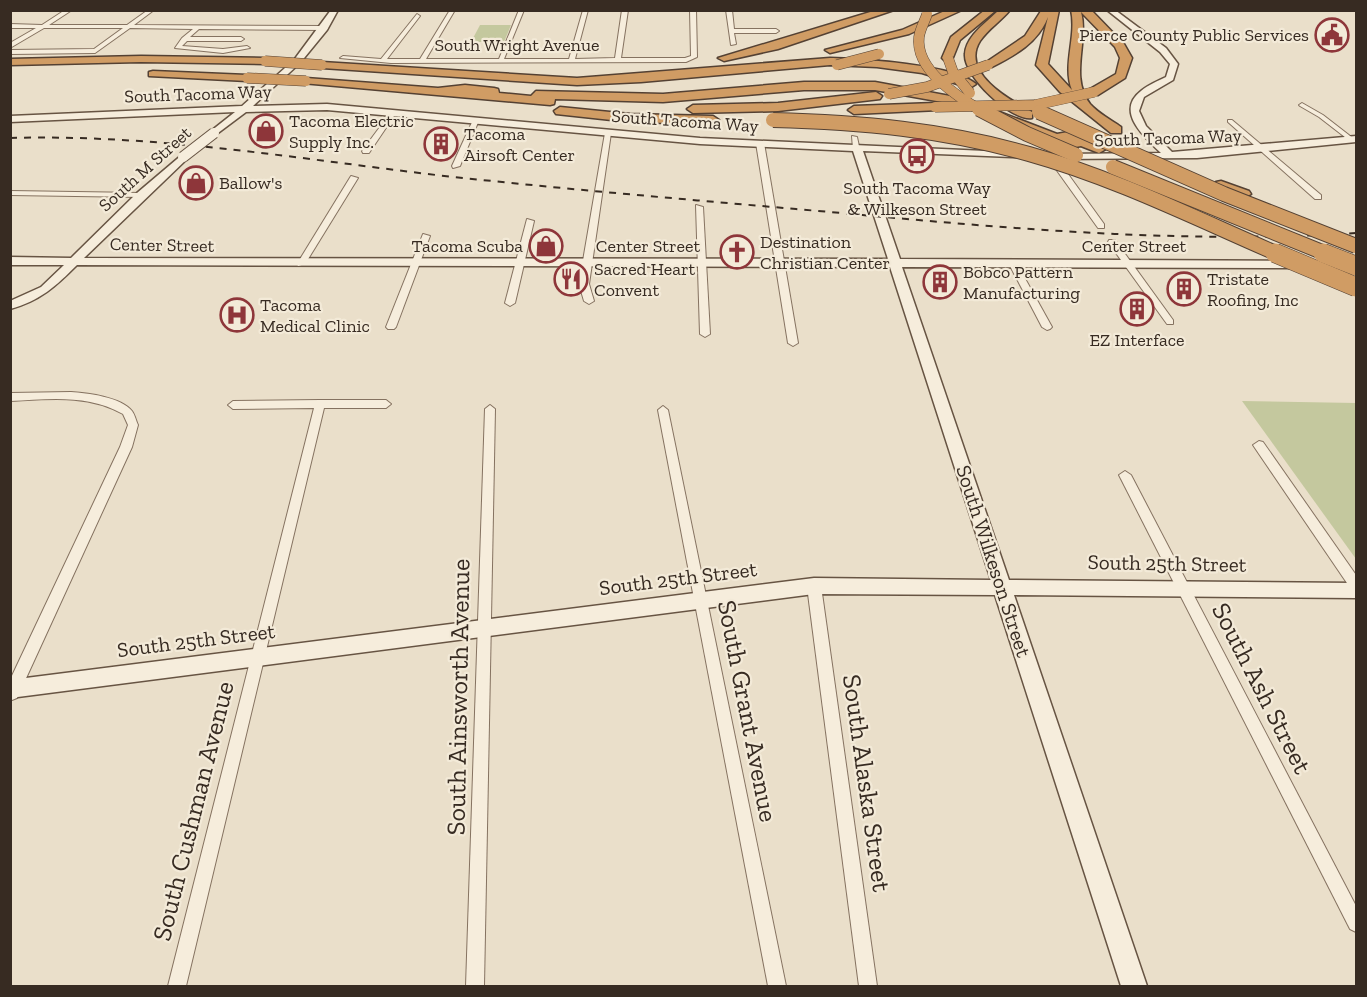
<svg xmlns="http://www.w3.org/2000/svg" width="1367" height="997" font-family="'Zilla Slab',serif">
<rect width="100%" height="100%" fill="#eadfca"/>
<g fill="#c4c89e">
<path d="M480 25H511L504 42H471Z"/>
<path d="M1242 401 1356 403V559Z"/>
</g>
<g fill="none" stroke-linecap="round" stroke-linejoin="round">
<g stroke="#857260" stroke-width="2">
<g id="street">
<path d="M65 10H72L49 25H127L148 10H154L134 25 325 26 328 28 325 30 199 29 190 37H241L244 39 241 41H187L182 46 223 49 247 46 250 48 223 53 175 48 182 38 193 29 130 28 95 53 10 54V50L94 49 123 28H44L10 48V43L36 28H10V24L42 25Z"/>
<path d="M450 10H455L426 59H499L519 10H524L504 59H569L583 10H588L575 59 615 58 622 10H628L621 58H685L691 56 690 10H696L697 57 686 62 391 63 340 58 343 56 381 59 417 14 420 16 387 59H420Z"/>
<path d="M726 10H732L734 29H776L779 31 776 33H734L736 44 731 45Z"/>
<path d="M1302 103 1323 115 1354 139V141H1350L1319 117 1300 106 1299 105Z"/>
<path d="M391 112 396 113 369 153H363L362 151Z"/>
<path d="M476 118 479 120 460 166 453 168 452 166 473 120Z"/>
<path d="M1228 120H1232L1321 195V199H1315L1228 122Z"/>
<path d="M608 131 611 133 589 284 594 301 589 304 584 301 579 284 605 133Z"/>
<path d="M852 136 857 137 860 151 853 149Z"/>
<path d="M760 141 764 143 798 343 793 346 788 343 756 143Z"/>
<path d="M1049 156H1055L1104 224V228H1098L1048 158Z"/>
<path d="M351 176 358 178 305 264 298 266 297 264Z"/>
<path d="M10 191 141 193 145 195 141 197 10 195Z"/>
<path d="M696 205 703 207 710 334 705 337 700 334Z"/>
<path d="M527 219 534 221 515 303 510 306 505 303Z"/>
<path d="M423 234 430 236 396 327 394 329H388L386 327Z"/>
<path d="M1109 240H1115L1173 320V324H1167L1108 242Z"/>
<path d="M1013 261 1017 264 1052 327 1050 329 1047 330 1042 327 1009 264Z"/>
<path d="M71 392C87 393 121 397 132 411 135 415 136 421 138 425L132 447 17 698 12 700 10 680 120 447 128 425 123 414C88 394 49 399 10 401V393Z"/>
<path d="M320 400H386L391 404 386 408H324L186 986H168L314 408 233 409 228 405 233 401Z"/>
<path d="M490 405 495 409 484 986H466L485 409Z"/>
<path d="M663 406 668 410 786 986H768L658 410Z"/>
<path d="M1259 441 1263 442 1356 575V590L1351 589 1255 448 1253 445Z"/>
<path d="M1125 471 1131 475 1356 906V932L1350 929 1119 475Z"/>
<path d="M814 581 819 582 821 586 877 986H859L807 586 809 582Z"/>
</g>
</g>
<g stroke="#675443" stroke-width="3">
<g id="secondary">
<path d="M331 10H338L327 30 300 63 253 106 327 104 700 138 1030 153 1035 156 1034 158 863 151 900 259 1303 261V267L1299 268 902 267 1009 580 1356 583V598L1014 595 1147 986H1121L995 595 814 594 10 698V680L814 578 991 580 890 267 77 265C56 286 40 301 10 309V301L41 287 64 265H10V257L71 258 137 193 183 154 188 157 187 159 84 258 888 259 853 151 700 144 327 110 246 112 214 136 209 133 211 131 235 112 10 122V116L242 106 294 60Z"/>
<path d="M1107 10H1115L1166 48 1178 64 1173 80 1144 97 1139 111 1146 126 1172 152 1356 136V142L1197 158 1057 159 1056 157 1061 154 1161 153C1144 137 1115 111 1141 91 1148 85 1158 81 1166 77L1170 64 1160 52Z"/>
</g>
</g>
<g stroke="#544133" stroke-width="3">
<g id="highway">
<path d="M877 10H894L778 49 724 61 718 58Z"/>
<path d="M947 10H962L909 34 830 53 825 50 902 30Z"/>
<path d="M985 10 995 11 960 40 952 60H944L942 58 951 37Z"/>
<path d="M999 10H1010C1001 21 988 29 980 41 960 73 1010 100 1032 112V118C1012 122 963 76 965 54 966 36 987 22 999 10Z"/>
<path d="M1046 10H1059L1048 64 1072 90C1062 65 1077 37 1071 10H1091L1124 44 1132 58 1125 78 1098 95H1090V89L1116 74 1120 58 1115 47 1081 12C1089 42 1069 76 1090 104 1098 113 1111 120 1121 127V133H1111L1060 92 1036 65 1048 17C1038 43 1015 55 992 67L982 65 1025 36 1041 11Z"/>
<path d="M141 56 265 58 271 61 265 64 141 62 10 65V59Z"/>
<path d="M830 58C861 59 954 64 976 84L970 88 922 73 877 67 830 65 641 82 577 85 322 68 316 65 322 62 577 78Z"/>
<path d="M153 71 247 75 253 78 247 81 149 76V72Z"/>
<path d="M306 78 438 88 465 85 494 88 498 89 499 93 531 96 536 91 663 94 804 82H875L966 99 1057 134 1068 132 1106 149 1099 153 1081 146 1070 148 959 105 875 90H804L663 102 555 99 554 104 550 105 302 83 300 81Z"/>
<path d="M876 92 882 96 880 99 778 111 693 113 687 109 693 105 778 103Z"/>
<path d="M935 103 939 104V110L854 114 848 110 854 106Z"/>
<path d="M560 107 630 114 713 116 719 120 713 124 630 122 556 114 554 111Z"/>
<path d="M1221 181 1249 191 1251 194 1244 198 1216 188 1214 185 1216 182Z"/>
</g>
</g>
<use href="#street" fill="#f6eddc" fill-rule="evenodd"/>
<use href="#secondary" fill="#f6eddc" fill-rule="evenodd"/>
<use href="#highway" fill="#d09c64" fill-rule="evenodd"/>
<path stroke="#372b22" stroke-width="2" stroke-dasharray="7 7" stroke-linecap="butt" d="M10 138C154 134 293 158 436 175 571 190 706 201 841 213 1013 229 1183 244 1356 233"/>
<g stroke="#675443" stroke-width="12" stroke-linecap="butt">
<path id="secondary-bridge" d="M183 157 214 133"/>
</g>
<g stroke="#544133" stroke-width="11" stroke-linecap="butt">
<g id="highway-bridge-far2">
<path d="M927 14C925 21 920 29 919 37 915 70 958 97 982 111"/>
<path d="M948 58 953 72 970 93"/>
<path d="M265 61 322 65"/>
<path d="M837 65 879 54"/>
<path d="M247 78 306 81"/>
<path d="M889 94 927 87 988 65"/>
<path d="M935 107 1035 105 1094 92"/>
</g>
</g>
<g stroke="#544133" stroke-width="16" stroke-linecap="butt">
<g id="highway-bridge-far1">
<path d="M979 109 1027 134 1076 155"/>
<path d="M1039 112 1224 194 1356 246"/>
<path d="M773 120C860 122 945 130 1029 154 1115 178 1197 219 1278 254"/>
<path d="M1113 167 1327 254"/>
</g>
</g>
<g stroke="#544133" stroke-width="20" stroke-linecap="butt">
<g id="highway-bridge">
<path d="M1275 253 1356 287"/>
<path d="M1323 253 1356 266"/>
</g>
</g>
<use href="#secondary-bridge" stroke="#f6eddc" stroke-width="10"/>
<use href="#highway-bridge-far2" stroke="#d09c64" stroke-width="10"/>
<use href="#highway-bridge-far1" stroke="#d09c64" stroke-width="14"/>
<use href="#highway-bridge" stroke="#d09c64" stroke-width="19"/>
</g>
<defs>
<g id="civic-ring" transform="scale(1.725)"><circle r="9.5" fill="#f3ead8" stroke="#8e363a" stroke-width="1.5"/><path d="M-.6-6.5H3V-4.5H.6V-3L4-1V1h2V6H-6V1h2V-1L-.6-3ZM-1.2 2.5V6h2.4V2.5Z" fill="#8e363a"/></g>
<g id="shop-ring" transform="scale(1.725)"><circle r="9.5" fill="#f3ead8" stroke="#8e363a" stroke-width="1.5"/><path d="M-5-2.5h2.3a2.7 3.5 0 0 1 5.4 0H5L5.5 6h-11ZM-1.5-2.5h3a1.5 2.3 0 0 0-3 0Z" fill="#8e363a"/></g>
<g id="building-ring" transform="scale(1.725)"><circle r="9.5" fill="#f3ead8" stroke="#8e363a" stroke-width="1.5"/><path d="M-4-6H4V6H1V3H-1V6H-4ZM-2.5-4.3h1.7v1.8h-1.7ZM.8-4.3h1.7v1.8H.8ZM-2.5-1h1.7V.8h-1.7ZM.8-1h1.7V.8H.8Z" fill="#8e363a"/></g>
<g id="bus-ring" transform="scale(1.725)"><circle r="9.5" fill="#f3ead8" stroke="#8e363a" stroke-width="1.5"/><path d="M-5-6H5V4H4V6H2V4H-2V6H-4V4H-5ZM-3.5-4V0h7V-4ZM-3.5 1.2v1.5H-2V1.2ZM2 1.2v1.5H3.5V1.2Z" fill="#8e363a"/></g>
<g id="church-ring" transform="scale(1.725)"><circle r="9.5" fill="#f3ead8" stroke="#8e363a" stroke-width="1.5"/><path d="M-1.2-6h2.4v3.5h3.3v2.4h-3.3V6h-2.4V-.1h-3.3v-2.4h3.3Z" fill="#8e363a"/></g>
<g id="restaurant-ring" transform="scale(1.725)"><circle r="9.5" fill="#f3ead8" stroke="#8e363a" stroke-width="1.5"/><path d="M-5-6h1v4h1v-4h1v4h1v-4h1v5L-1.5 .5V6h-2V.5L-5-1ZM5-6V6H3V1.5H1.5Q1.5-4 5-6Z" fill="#8e363a"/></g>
<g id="hospital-ring" transform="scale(1.725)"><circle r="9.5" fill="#f3ead8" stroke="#8e363a" stroke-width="1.5"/><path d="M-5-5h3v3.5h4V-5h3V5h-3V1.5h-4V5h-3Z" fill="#8e363a"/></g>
</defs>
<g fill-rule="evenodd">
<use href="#civic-ring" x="1332" y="35"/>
<use href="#shop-ring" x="266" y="131"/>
<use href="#building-ring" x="441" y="144"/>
<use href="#bus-ring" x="917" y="156"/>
<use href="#shop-ring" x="196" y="183"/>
<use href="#shop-ring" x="546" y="246"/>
<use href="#church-ring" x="737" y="252"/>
<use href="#restaurant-ring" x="571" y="279"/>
<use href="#building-ring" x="940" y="282"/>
<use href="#building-ring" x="1184" y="289"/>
<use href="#building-ring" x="1137" y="309"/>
<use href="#hospital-ring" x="237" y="315"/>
</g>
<g text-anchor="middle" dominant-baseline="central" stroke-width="4.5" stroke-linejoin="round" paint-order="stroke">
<g font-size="18" fill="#372b22" stroke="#f3ead8" text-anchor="start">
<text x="1309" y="35" text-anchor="end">Pierce County Public Services</text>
<text x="289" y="121">Tacoma Electric<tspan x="289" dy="21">Supply Inc.</tspan></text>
<text x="464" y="134">Tacoma<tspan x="464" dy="21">Airsoft Center</tspan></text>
<text x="219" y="183">Ballow's</text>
<text x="917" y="188" text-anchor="middle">South Tacoma Way<tspan x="917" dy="21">&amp; Wilkeson Street</tspan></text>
<text x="760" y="242">Destination<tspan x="760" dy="21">Christian Center</tspan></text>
<text x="523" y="246" text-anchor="end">Tacoma Scuba</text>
<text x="594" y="269">Sacred Heart<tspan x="594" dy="21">Convent</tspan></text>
<text x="963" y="272">Bobco Pattern<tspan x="963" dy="21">Manufacturing</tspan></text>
<text x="1207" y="279">Tristate<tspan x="1207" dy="21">Roofing, Inc</tspan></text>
<text x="260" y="305">Tacoma<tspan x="260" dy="21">Medical Clinic</tspan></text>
<text x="1137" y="340" text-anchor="middle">EZ Interface</text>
</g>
<g font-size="18" fill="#372b22" stroke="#f3ead8">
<text x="517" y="45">South Wright Avenue</text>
<text transform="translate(198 94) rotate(-2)">South Tacoma Way</text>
<text transform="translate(685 121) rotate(4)">South Tacoma Way</text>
<text transform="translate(1168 138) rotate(-2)">South Tacoma Way</text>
<text transform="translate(145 169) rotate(-42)">South M Street</text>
<text transform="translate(162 245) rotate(1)">Center Street</text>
<text x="648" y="246">Center Street</text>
<text x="1134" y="246">Center Street</text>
</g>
<g font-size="21" fill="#372b22" stroke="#f3ead8">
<text transform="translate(994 561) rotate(72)">South Wilkeson Street</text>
<text transform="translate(1167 563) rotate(1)">South 25th Street</text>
<text transform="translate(678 578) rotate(-7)">South 25th Street</text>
<text transform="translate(196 640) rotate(-7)">South 25th Street</text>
</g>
<g font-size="26" fill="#372b22" stroke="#f3ead8">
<text transform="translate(1262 688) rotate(63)">South Ash Street</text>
<text transform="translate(458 697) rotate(-89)">South Ainsworth Avenue</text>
<text transform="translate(748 711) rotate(79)">South Grant Avenue</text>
<text transform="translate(867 783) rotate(82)">South Alaska Street</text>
<text transform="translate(193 811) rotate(-76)">South Cushman Avenue</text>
</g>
</g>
<rect width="1367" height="997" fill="none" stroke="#372b22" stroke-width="24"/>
</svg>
